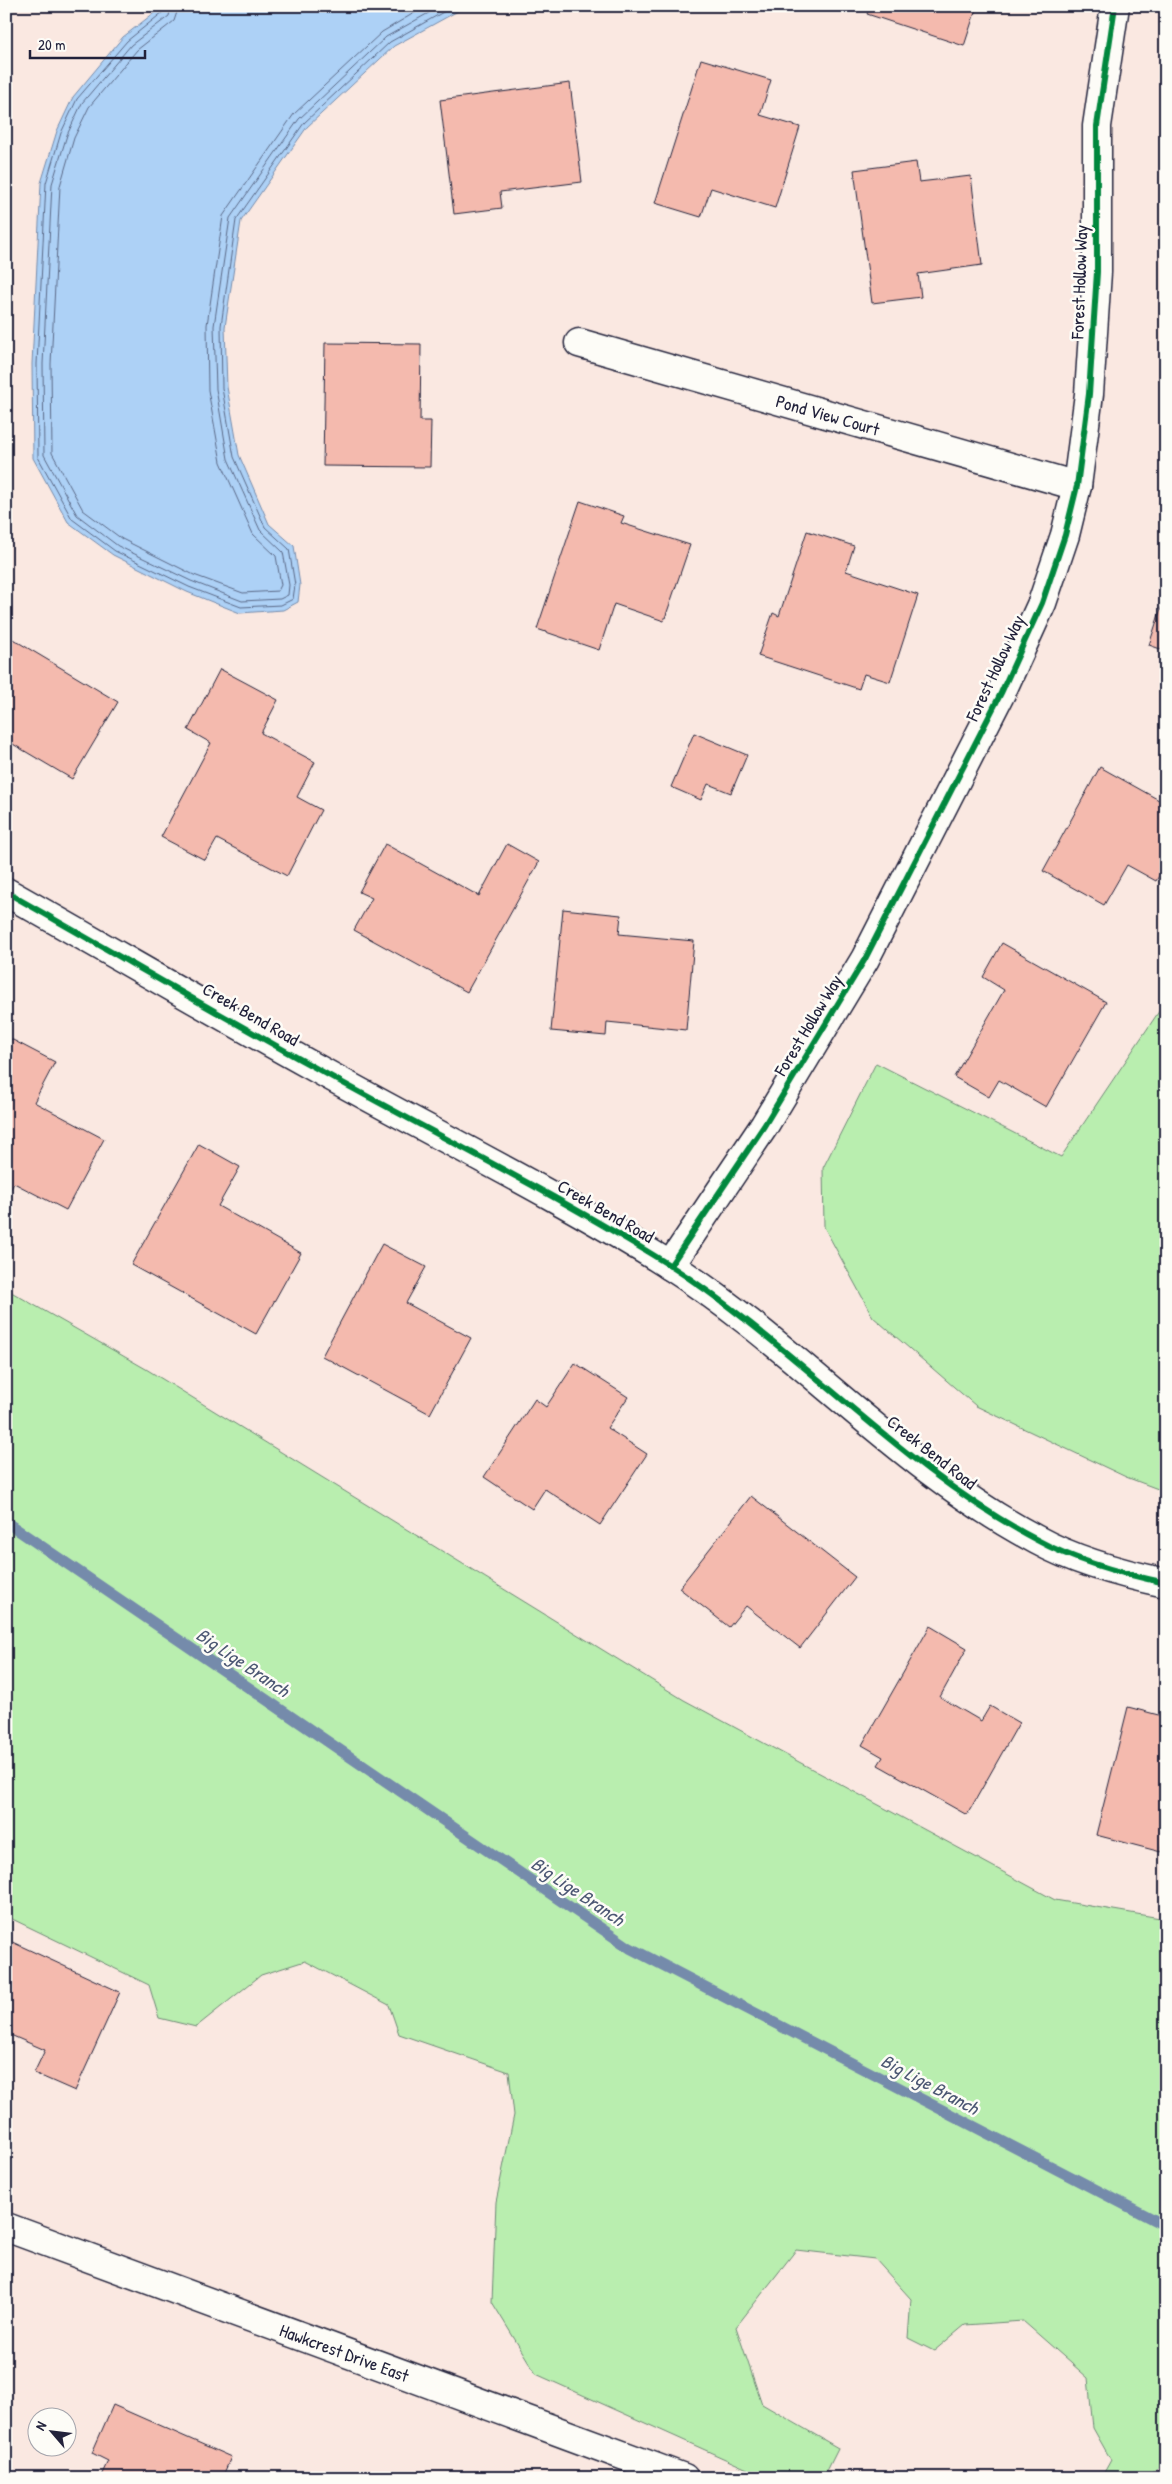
<svg xmlns="http://www.w3.org/2000/svg" width="1172" height="2484" font-family="'Patrick Hand',sans-serif">
<rect width="100%" height="100%" fill="#fae8e1"/>
<filter id="ink" filterUnits="userSpaceOnUse"><feTurbulence type="fractalNoise" baseFrequency=".02" numOctaves="2"/><feDisplacementMap in="SourceGraphic" scale="10" xChannelSelector="R" yChannelSelector="G"/><feConvolveMatrix kernelMatrix="1 2 1 2 8 2 1 2 1" color-interpolation-filters="sRGB"/></filter>
<g filter="url(#ink)">
<g fill="#b9eeaf" stroke="#6e8875">
<path d="M1166 1001V1492L1126 1477 976 1406 873 1317 824 1227 823 1168 876 1063 1061 1157Z"/>
<path d="M6 1289 146 1369 684 1700 1055 1900 1166 1919V2462L1145 2478H1101L1111 2460 1093 2428 1088 2378 1023 2321 965 2325 934 2351 908 2338 911 2299 875 2259 796 2250 736 2327 762 2404 838 2448 823 2478 763 2476 536 2374 492 2302 496 2202 514 2115 509 2072 399 2034 389 2005 305 1961 261 1975 196 2027 159 2018 149 1985 6 1916Z"/>
</g>
<path fill="#add1f6" stroke="#758bab" d="M163 6H467L394 46 307 127 241 221 225 327 227 387 239 455 269 524 294 546 300 585 298 602 283 610 240 613 187 592 113 555 68 522 33 458 32 364 41 183 57 131 73 97 123 37Z"/>
<g fill="none" stroke-linecap="round" stroke-linejoin="round">
<g stroke="#5a6886" stroke-width="1">
<path d="M165 6 163 12 127 41 77 99 61 133 46 183 37 364 38 457 72 519 115 551 189 587 241 607 281 605 293 599 295 585 289 549 265 527 234 457 222 388 221 326 236 220 304 123 390 42 454 6"/>
<path d="M171 6 169 16 131 45 82 103 67 135 52 184 43 364 44 455 77 515 118 546 191 581 242 601 280 599 288 595 289 585 283 552 260 530 228 459 216 389 214 326 230 218 299 119 386 37 441 6"/>
<path d="M179 6 174 21 137 50 89 107 74 138 60 186 51 364 52 453 83 510 122 539 194 575 243 593 278 591 281 585 276 556 253 534 221 462 208 390 207 325 223 216 294 114 382 32 426 6"/>
</g>
<path stroke="#758bab" stroke-width="11" d="M6 1522 630 1948 1166 2226"/>
</g>
<g fill="#f4baae" stroke="#22223b">
<path d="M870 6H977L964 46 867 14Z"/>
<path d="M701 59 771 80 760 115 800 127 775 208 711 188 701 217 655 203Z"/>
<path d="M570 83 582 182 500 192 502 208 454 214 440 100Z"/>
<path d="M916 162 919 182 971 176 982 265 918 274 921 297 872 303 854 170Z"/>
<path d="M325 343 421 344 420 421H431L430 467 323 466Z"/>
<path d="M580 501 624 516 621 523 690 545 664 621 614 604 599 650 537 629Z"/>
<path d="M807 531 854 546 846 571 918 595 890 682 864 674 859 689 758 656 773 613 779 616Z"/>
<path d="M1166 578V651L1149 645 1165 596 1161 595Z"/>
<path d="M6 635 118 702 72 779 6 740Z"/>
<path d="M220 669 278 700 261 733 315 762 297 797 321 810 287 876 217 839 205 860 161 837 211 743 188 730Z"/>
<path d="M694 733 747 755 731 793 708 784 701 800 671 787Z"/>
<path d="M1100 767 1166 804V864L1156 881 1127 865 1104 905 1043 871Z"/>
<path d="M385 844 479 896 507 844 539 862 467 992 354 930 372 898 359 892Z"/>
<path d="M563 909 621 915 619 934 694 941 686 1030 607 1022 606 1036 551 1031Z"/>
<path d="M1002 943 1106 1002 1046 1107 999 1080 989 1097 954 1077 1004 990 983 977Z"/>
<path d="M9 1038 55 1062 34 1102 104 1139 66 1210 14 1183 6 1198V1043Z"/>
<path d="M199 1144 240 1167 218 1206 301 1253 256 1334 131 1265Z"/>
<path d="M382 1244 426 1267 406 1303 471 1338 430 1414 322 1356Z"/>
<path d="M575 1363 628 1397 607 1428 647 1454 600 1525 545 1489 532 1509 484 1477 535 1399 546 1407Z"/>
<path d="M751 1496 855 1577 800 1648 746 1606 729 1627 679 1588Z"/>
<path d="M930 1626 967 1648 940 1697 981 1721 990 1706 1019 1723 967 1815 878 1765 883 1757 862 1745Z"/>
<path d="M1128 1707 1166 1717 1163 1739 1166 1740V1834L1161 1852 1096 1835Z"/>
<path d="M10 1941 120 1992 75 2091 34 2073 45 2050 6 2033V1950Z"/>
<path d="M113 2405 231 2457 222 2478H100L108 2461 92 2453Z"/>
</g>
<g fill="none" stroke-linecap="round" stroke-linejoin="round">
<g stroke="#22223b" stroke-width="31">
<g id="minor">
<path id="s1" d="M579 343 1077 486"/>
<path d="M6 892C109 950 211 1010 314 1067 432 1133 552 1192 666 1263 797 1346 900 1468 1037 1540 1075 1561 1123 1574 1166 1583"/>
<path d="M670 1266 764 1126 865 959 1001 693 1042 603 1065 535 1077 486 1089 394 1097 272V126L1115 6"/>
<path id="s2" d="M6 2227 684 2478"/>
</g>
</g>
<use href="#minor" stroke="#fdfcf7" stroke-width="28"/>
<g stroke="#fdfcf7" stroke-width="9">
<g id="cycleway">
<path d="M6 892C109 950 211 1010 314 1067 432 1133 552 1192 666 1263 797 1346 900 1468 1037 1540 1075 1561 1123 1574 1166 1583"/>
<path d="M670 1266 764 1126 865 959 1001 693 1042 603 1065 535 1077 486 1089 394 1097 272V126L1115 6"/>
</g>
</g>
<use href="#cycleway" stroke="#00873e" stroke-width="6"/>
</g>
</g>
<g text-anchor="middle" dominant-baseline="central" stroke-width="5" stroke-linejoin="round" paint-order="stroke">
<g font-size="18" fill="#22223b" stroke="#fdfcf7">
<text transform="translate(1079 282) rotate(-88)">Forest Hollow Way</text>
<text stroke="none"><textPath href="#s1" startOffset="259">Pond View Court</textPath></text>
<text transform="translate(995 668) rotate(-65)">Forest Hollow Way</text>
<text transform="translate(251 1014) rotate(30)">Creek Bend Road</text>
<text transform="translate(808 1025) rotate(-59)">Forest Hollow Way</text>
<text transform="translate(606 1211) rotate(30)">Creek Bend Road</text>
<text transform="translate(932 1452) rotate(38)">Creek Bend Road</text>
<text stroke="none"><textPath href="#s2" startOffset="361">Hawkcrest Drive East</textPath></text>
</g>
<g font-size="19" font-style="italic" fill="#4c5773" stroke="#fdfcf7">
<text transform="translate(243 1662) rotate(34)">Big Lige Branch</text>
<text transform="translate(578 1891) rotate(34)">Big Lige Branch</text>
<text transform="translate(930 2084) rotate(28)">Big Lige Branch</text>
</g>
</g>
<rect width="1172" height="2484" fill="none" stroke="#fdfcf7" stroke-width="25"/>
<rect x="12" y="12" width="1147" height="2459" fill="none" stroke="#22223b" stroke-width="2" filter="url(#ink)"/>
<g transform="translate(52 2432) rotate(298)"><circle r="24" fill="#fdfcf7" stroke="#a5a5ac"/>
<path d="M0-4L9 19L0 12L-9 19Z" fill="#22223b"/>
<text y="-8" font-size="14" font-weight="bold" text-anchor="middle" fill="#22223b">N</text>
</g>
<path d="M30 50v8h115v-8" fill="none" stroke="#22223b" stroke-width="2.5"/>
<text x="38" y="50" font-size="15" fill="#22223b" stroke="#fdfcf7" stroke-width="4" paint-order="stroke">20 m</text>
</svg>
